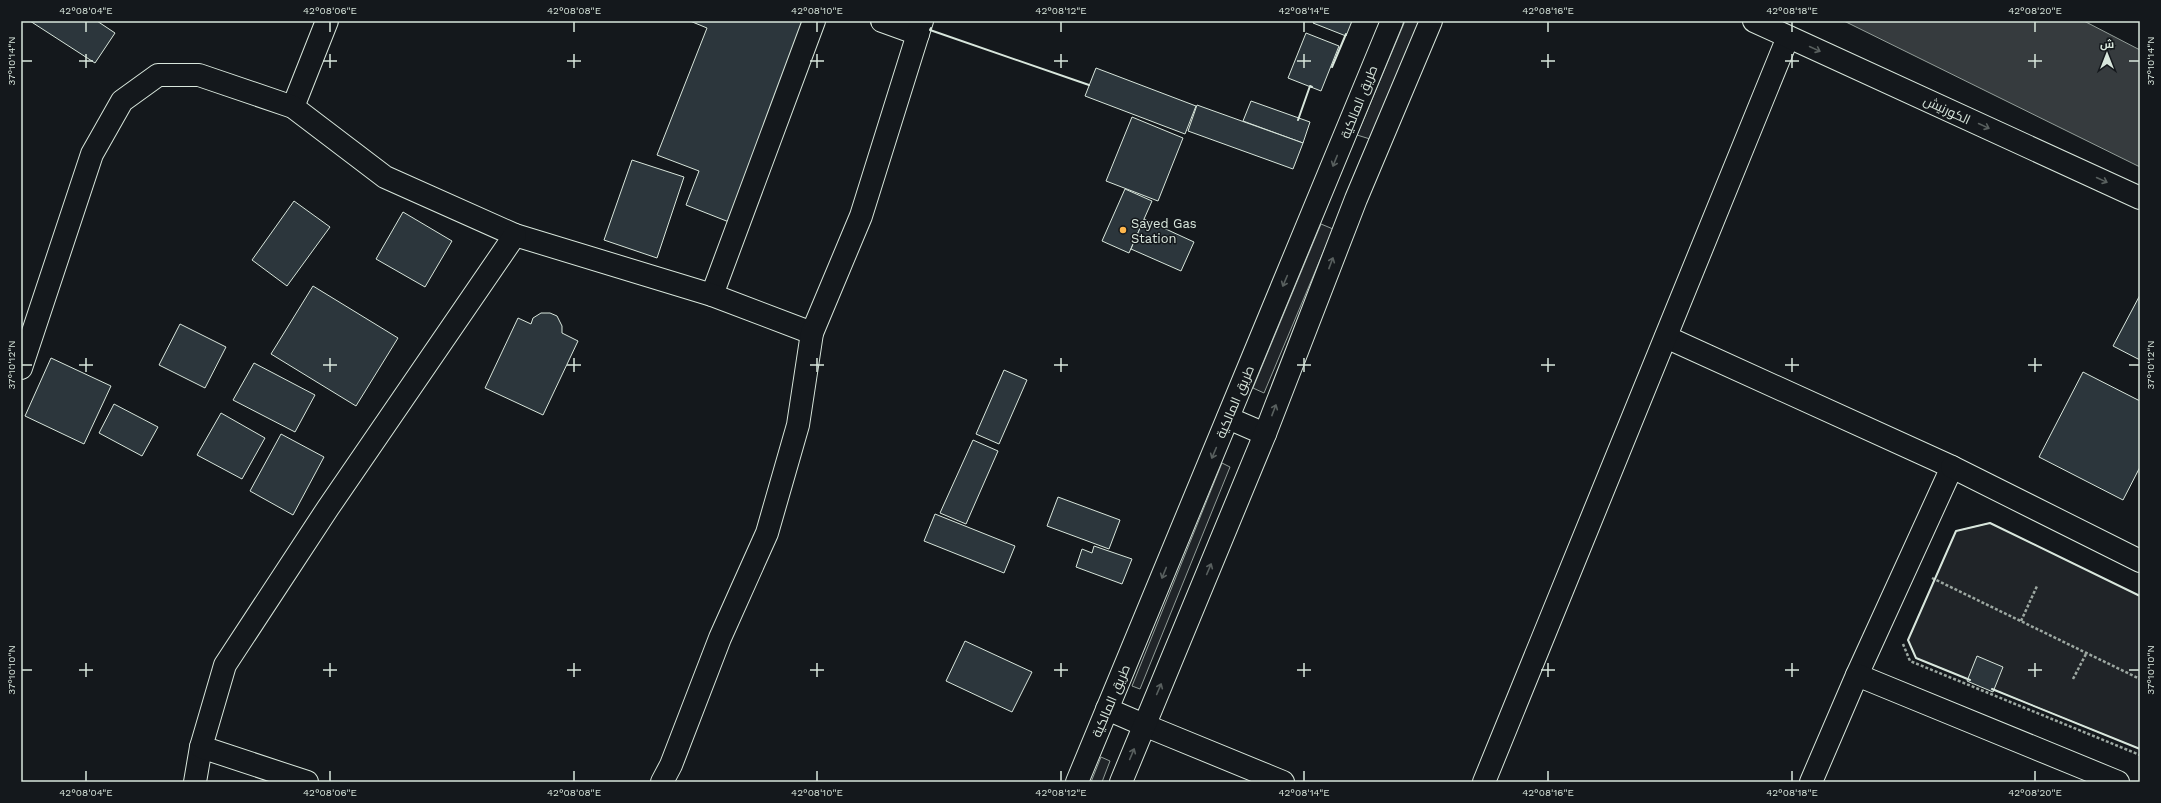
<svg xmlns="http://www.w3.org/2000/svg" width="2161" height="803" font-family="'Work Sans',Cairo,sans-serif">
<rect width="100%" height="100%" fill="#14181c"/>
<g fill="#202428" stroke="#939e99">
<path d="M1405 21H1420L1370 139 1357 135Z"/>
<path d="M1321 224 1333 229 1264 393 1253 388Z"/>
<path d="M1222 463 1230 467 1140 689 1132 686Z"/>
<path d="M1990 523 2140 596V749L1916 658 1908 640 1956 531Z"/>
<path d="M1101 757 1110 761 1102 782H1091Z"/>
</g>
<path fill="#363b3e" stroke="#939e99" d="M1844 21H2084L2140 50V167Z"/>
<g fill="#2c363c" stroke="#d8e6dc">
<path d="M30 21H97L115 33 95 63Z"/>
<path d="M690 21H808L729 222 686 205 699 171 657 155 707 28Z"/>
<path d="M1314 21H1352L1346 36 1313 23Z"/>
<path d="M1306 33 1339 46 1321 91 1288 78Z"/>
<path d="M1096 68 1196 106 1185 134 1085 96Z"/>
<path d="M1251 101 1310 122 1303 143 1243 121Z"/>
<path d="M1197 105 1303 143 1293 169 1188 131Z"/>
<path d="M1132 117 1183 138 1158 201 1106 181Z"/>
<path d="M632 160 684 177 657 258 604 240Z"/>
<path d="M1125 189 1152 201 1129 253 1102 241Z"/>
<path d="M294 201 330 227 287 286 252 260Z"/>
<path d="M403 212 452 241 425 287 376 259Z"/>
<path d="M1144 219 1194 242 1181 271 1131 249Z"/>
<path d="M313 286 398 338 356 406 271 354Z"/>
<path d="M2140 295V360L2113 346Z"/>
<path d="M541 313H550L557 316 562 326V333L578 341 543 415 485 388 518 318 531 324 533 318Z"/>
<path d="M180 324 226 347 205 388 159 365Z"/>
<path d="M51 358 111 386 84 444 25 416Z"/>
<path d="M254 363 315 395 295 432 233 400Z"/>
<path d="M1004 370 1027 380 999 444 976 434Z"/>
<path d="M2083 372 2140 401V467L2123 500 2039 457Z"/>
<path d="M114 404 158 427 142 456 99 433Z"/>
<path d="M221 413 265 438 242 479 197 455Z"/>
<path d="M281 434 324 457 293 515 250 491Z"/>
<path d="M973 440 998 451 966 524 940 513Z"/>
<path d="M1058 497 1120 520 1109 549 1047 526Z"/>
<path d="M935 514 1015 546 1004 573 924 541Z"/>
<path d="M1094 546 1132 559 1122 584 1076 567 1082 549 1092 553Z"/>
<path d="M965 641 1032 672 1012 712 946 681Z"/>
<path d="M1977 656 2003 667 1993 692 1967 681Z"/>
</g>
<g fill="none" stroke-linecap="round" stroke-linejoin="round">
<g stroke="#d8e6dc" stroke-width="24">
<g id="street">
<path d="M882 21 918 34"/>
<path d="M293 107 327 21"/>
<path d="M712 295 814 21"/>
<path d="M1666 337 1952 467 1857 675"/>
<path d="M21 368 92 154 122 101 158 75H199L293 107 385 177 515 235 712 295 812 333"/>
<path d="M1952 467 2140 561"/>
<path d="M1144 725 1283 782"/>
<path d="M195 782 201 747"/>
<path d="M307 782 201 747 225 665 328 508 515 235"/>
<path d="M662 782 671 765 720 638 767 533 798 425 812 333 861 216 922 21"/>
<path d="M1484 782 1788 37"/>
<path d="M1811 782 1857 675 2118 782"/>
</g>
</g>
<g stroke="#d8e6dc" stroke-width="24">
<g id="secondary">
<path d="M1754 21 2140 198"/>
<path d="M1228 418 1265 434"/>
<path d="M1107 709 1144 725"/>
<path d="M1077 782 1392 21"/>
<path d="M1121 782 1265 434 1356 199 1431 21"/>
</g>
</g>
<g stroke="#9da8a2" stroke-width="2.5" stroke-dasharray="3 2" stroke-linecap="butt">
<path d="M1932 578 2140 679"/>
<path d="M2021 621 2037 586"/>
<path d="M1903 644 1910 661 2140 755"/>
<path d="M2073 679 2087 652"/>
</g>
<use href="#street" stroke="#14181c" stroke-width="22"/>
<use href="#secondary" stroke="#14181c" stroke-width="22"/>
<g stroke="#d8e6dc" stroke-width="2">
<path d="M931 28 930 30 1089 85"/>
<path d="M1332 67 1346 34"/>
<path d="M1298 120 1310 86 1312 87"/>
<path d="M1970 680 1916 658 1908 640 1956 531 1990 523 2140 596"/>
<path d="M1992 689 2140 749"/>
</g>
</g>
<defs><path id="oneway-shaft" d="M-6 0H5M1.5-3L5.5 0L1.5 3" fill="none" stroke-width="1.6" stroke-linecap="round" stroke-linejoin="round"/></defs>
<g stroke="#59605f">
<use href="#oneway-shaft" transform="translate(1815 49) rotate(25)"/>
<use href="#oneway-shaft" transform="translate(1984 126) rotate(25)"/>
<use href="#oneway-shaft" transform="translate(1335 161) rotate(112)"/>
<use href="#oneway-shaft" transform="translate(2102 180) rotate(25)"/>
<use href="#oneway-shaft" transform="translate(1331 263) rotate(-69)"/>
<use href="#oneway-shaft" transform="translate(1285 281) rotate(113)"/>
<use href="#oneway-shaft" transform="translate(1274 410) rotate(-69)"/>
<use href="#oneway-shaft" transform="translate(1214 453) rotate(113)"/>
<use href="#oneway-shaft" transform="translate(1209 569) rotate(-67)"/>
<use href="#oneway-shaft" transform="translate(1164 573) rotate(112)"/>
<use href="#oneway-shaft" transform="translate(1159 689) rotate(-67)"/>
<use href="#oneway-shaft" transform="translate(1132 754) rotate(-67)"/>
</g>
<path fill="none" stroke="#d8e6dc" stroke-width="1.5" d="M86 22V32M330 22V32M574 22V32M817 22V32M1061 22V32M1304 22V32M1548 22V32M1792 22V32M2035 22V32M86 54V68M330 54V68M574 54V68M817 54V68M1061 54V68M1304 54V68M1548 54V68M1792 54V68M2035 54V68M22 61H32M79 61H93M323 61H337M567 61H581M810 61H824M1054 61H1068M1297 61H1311M1541 61H1555M1785 61H1799M2028 61H2042M2129 61H2139M86 358V372M330 358V372M574 358V372M817 358V372M1061 358V372M1304 358V372M1548 358V372M1792 358V372M2035 358V372M22 365H32M79 365H93M323 365H337M567 365H581M810 365H824M1054 365H1068M1297 365H1311M1541 365H1555M1785 365H1799M2028 365H2042M2129 365H2139M86 663V677M330 663V677M574 663V677M817 663V677M1061 663V677M1304 663V677M1548 663V677M1792 663V677M2035 663V677M22 670H32M79 670H93M323 670H337M567 670H581M810 670H824M1054 670H1068M1297 670H1311M1541 670H1555M1785 670H1799M2028 670H2042M2129 670H2139M86 771V781M330 771V781M574 771V781M817 771V781M1061 771V781M1304 771V781M1548 771V781M1792 771V781M2035 771V781"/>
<circle fill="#ffb74d" stroke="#14181c" stroke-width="1.5" cx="1123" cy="230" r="4"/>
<g text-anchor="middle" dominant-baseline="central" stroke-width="3" stroke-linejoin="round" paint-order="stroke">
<g font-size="13" fill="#d8e6dc" stroke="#14181c">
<text transform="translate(1359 102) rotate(-68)">طريق المالكية</text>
<text transform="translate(1947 110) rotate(25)">الكورنيش</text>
<text transform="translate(1235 402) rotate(-67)">طريق المالكية</text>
<text transform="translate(1111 701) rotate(-67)">طريق المالكية</text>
</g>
<g font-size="13" fill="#d8e6dc" stroke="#14181c" text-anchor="start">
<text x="1131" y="223">Sayed Gas<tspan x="1131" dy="15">Station</tspan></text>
</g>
</g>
<rect width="2161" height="803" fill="none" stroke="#14181c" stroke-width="44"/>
<g transform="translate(2107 54)" stroke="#14181c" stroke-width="3" paint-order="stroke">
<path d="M0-3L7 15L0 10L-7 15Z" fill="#d8e6dc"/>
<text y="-6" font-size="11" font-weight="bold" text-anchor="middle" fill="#d8e6dc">ش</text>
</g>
<rect x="22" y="22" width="2117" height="759" fill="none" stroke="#d8e6dc" stroke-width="1.5"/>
<g font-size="10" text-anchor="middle" fill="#d8e6dc">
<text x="86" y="14">42°08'04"E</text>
<text x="330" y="14">42°08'06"E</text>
<text x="574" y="14">42°08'08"E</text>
<text x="817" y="14">42°08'10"E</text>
<text x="1061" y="14">42°08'12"E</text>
<text x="1304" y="14">42°08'14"E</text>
<text x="1548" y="14">42°08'16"E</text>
<text x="1792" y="14">42°08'18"E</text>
<text x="2035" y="14">42°08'20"E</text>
<text transform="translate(11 61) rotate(-90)" y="4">37°10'14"N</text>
<text transform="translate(2150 61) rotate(-90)" y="4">37°10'14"N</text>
<text transform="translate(11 365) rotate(-90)" y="4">37°10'12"N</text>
<text transform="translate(2150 365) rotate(-90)" y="4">37°10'12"N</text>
<text transform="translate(11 670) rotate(-90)" y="4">37°10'10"N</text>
<text transform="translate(2150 670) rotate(-90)" y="4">37°10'10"N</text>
<text x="86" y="796">42°08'04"E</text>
<text x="330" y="796">42°08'06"E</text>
<text x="574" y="796">42°08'08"E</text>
<text x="817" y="796">42°08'10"E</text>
<text x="1061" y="796">42°08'12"E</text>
<text x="1304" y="796">42°08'14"E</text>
<text x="1548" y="796">42°08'16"E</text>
<text x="1792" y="796">42°08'18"E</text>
<text x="2035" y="796">42°08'20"E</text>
</g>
</svg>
